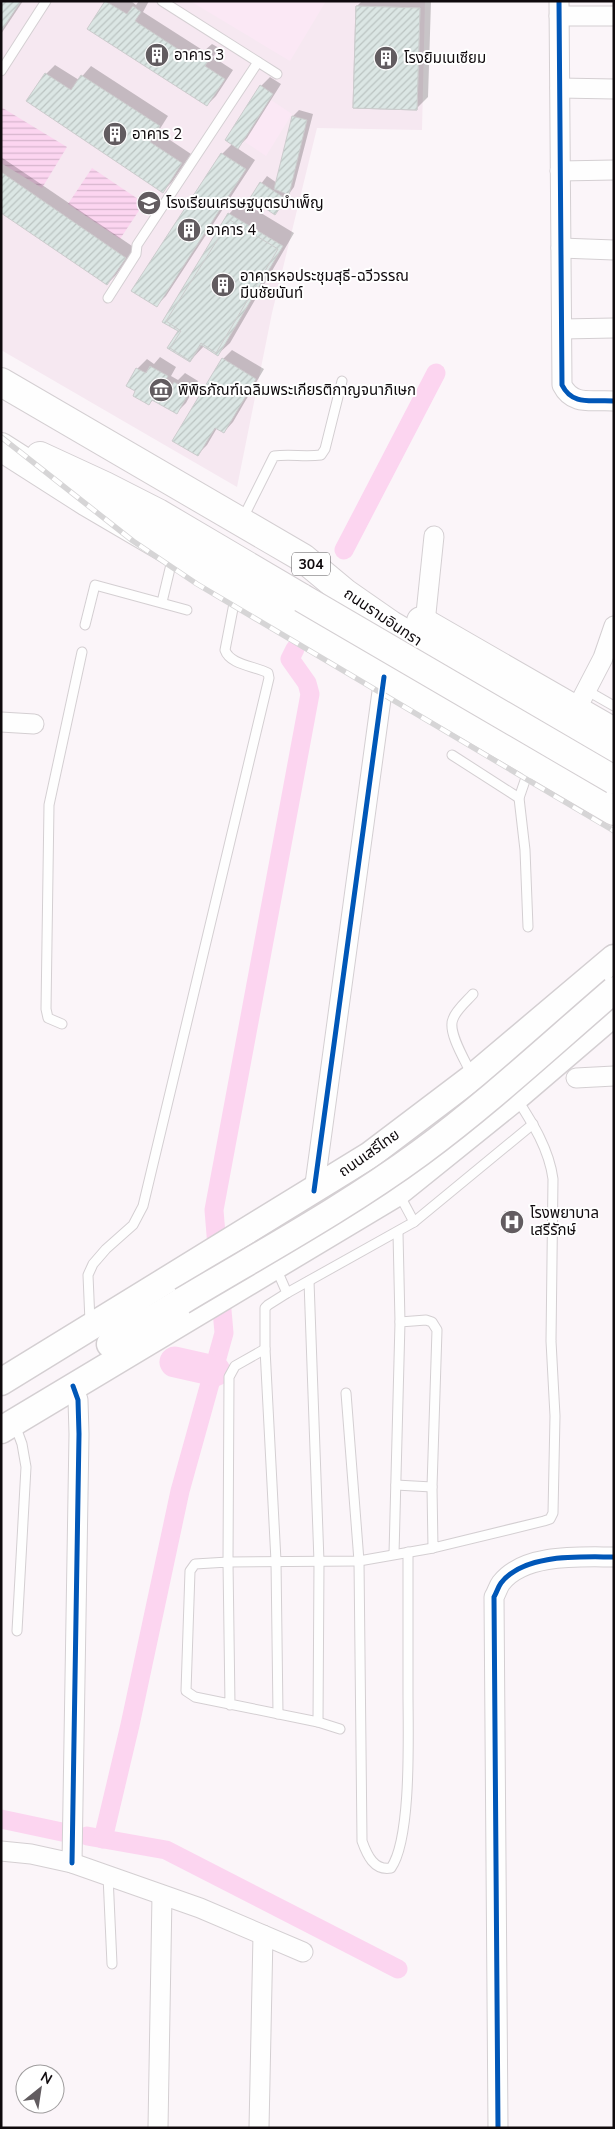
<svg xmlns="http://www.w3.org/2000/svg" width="615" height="2129" font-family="'Nunito Sans','Noto Sans Thai',sans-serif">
<defs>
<pattern id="water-rules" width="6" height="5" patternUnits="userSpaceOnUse" patternTransform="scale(1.25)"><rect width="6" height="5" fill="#fcd5f0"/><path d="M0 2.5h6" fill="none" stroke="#d7b6cd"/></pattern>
<pattern id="building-hatch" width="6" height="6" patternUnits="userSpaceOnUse" patternTransform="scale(1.25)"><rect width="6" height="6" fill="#dbe6e4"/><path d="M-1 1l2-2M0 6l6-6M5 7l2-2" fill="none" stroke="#bbc4c2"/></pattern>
</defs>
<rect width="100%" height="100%" fill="#fbf5f9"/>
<path fill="#f6e8f1" d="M1 1H425L422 130 317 128 272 313 237 487 1 350Z"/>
<g fill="#fbe8f5">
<path d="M190 1H326L290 61Z"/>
<path d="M271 100 292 114 266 156 245 142Z"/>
</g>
<g fill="url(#water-rules)">
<path d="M1 107 67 147 42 188 1 163Z"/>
<path d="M92 168 144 203 120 239 68 204Z"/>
</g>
<g fill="#0003">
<path d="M1 1H23L1 34Z"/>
<path d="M106 1H131L136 5 139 1H149L143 12 204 51 212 44 219 48 213 57 233 70 216 96 207 105 89 28Z"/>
<path d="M362 1H431L428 97 416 109 357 6Z"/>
<path d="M55 65 79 80 91 66 168 116 158 132 191 154 172 182 163 191 46 74Z"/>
<path d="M270 77 281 84 247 138 237 148 255 160 166 296 156 306 222 154 232 144 261 86Z"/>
<path d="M299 110 313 114 294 187 275 213 251 197 267 176 277 183 293 116Z"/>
<path d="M1 157 135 248 116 275 107 284 1 211Z"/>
<path d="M241 201 294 233 230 343 217 355 204 346 190 361 179 331 229 214Z"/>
<path d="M232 350 264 369 233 422 224 432 217 428 207 445 197 455 223 359Z"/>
<path d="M160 357 176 367 171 376 178 380 185 373 198 381 186 403 176 413 153 400 149 404 137 390 128 385 137 369 147 359 154 364Z"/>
</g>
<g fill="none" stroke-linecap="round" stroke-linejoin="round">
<g stroke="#fcd5f0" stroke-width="19">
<path d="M344 550 436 373"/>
<path d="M218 1259 214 1210 310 694 307 683 290 659 295 649"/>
<path d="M1 1819 62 1832"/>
<path d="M87 1836 166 1850 398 1969"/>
<path d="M103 1839 130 1725 180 1491 224 1333 220 1287"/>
</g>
<path stroke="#fcd5f0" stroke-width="31" d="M175 1362 215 1371"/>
</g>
<g fill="url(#building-hatch)" stroke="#cccccd">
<path d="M1 1H21L1 31Z"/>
<path d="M105 1 127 14 133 6 141 12 135 21 196 61 202 52 210 58 205 66 225 79 207 106 87 29Z"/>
<path d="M356 6 420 8 417 110 353 108Z"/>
<path d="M356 6 420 8 417 110 353 108Z"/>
<path d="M45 73 71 90 81 75 160 126 150 142 182 163 163 193 26 101Z"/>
<path d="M260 85 273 94 238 149 225 140Z"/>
<path d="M292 116 307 120 289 195 274 189Z"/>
<path d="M221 153 246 169 157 307 131 291Z"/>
<path d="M1 172 126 258 107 285 1 213Z"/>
<path d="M260 182 286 199 275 215 250 198Z"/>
<path d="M228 213 283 246 218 356 201 345 190 362 167 348 178 331 162 322Z"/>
<path d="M230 220 278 249 216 353 201 343 190 361 170 348 181 331 166 321Z"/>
<path d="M222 358 256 379 224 433 215 428 198 456 172 441Z"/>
<path d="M150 366 168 376 163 385 170 389 174 382 190 391 177 414 152 400 149 405 133 396 135 391 126 386 136 368 146 373Z"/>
</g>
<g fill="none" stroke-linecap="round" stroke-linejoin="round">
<g stroke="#d4cfd2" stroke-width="11">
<g id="lane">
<path d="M162 1 277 74"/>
<path d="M1 71 46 1"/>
<path d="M108 298 136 254 137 245 258 62"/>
<path d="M242 520 274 456C290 454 305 457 321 455L325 449 342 381"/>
<path d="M162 602 173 556"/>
<path d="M85 625 95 585 187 610"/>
<path d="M586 690 614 706"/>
<path d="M452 755 519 798"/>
<path d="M528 927 525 850 519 798 530 766"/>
<path d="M62 1024 48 1018 46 1009 49 805 82 652"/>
<path d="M472 1075C466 1062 447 1032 453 1019 456 1010 467 1001 473 994"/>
<path d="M399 1194 414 1222"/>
<path d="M398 1233 400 1322"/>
<path d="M276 1268 287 1293"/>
<path d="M90 1322 88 1275 93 1264 106 1249 133 1225 143 1206 269 678 268 673C255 666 230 665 225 650L236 593"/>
<path d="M265 1349 235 1366 229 1377 228 1562 359 1561 433 1548"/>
<path d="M346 1393 359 1561 362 1841C367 1855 374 1871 391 1868 412 1838 408 1732 408 1692 408 1645 408 1598 408 1552"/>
<path d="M15 1425 22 1444 26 1467 17 1631"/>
<path d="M396 1485 432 1487"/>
<path d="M394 1554 400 1322 426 1320 432 1322 437 1330 432 1487 433 1548 544 1521 550 1519 553 1513 555 1416 551 1341 553 1179C549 1149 533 1124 517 1099"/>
<path d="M230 1705 228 1562 195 1564 190 1571 186 1691 195 1697 318 1722 319 1562 309 1281"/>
<path d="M278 1714 276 1561 265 1349V1308L268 1305 287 1293 414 1222 533 1124"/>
<path d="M318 1722 340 1729"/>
<path d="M108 1876 112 1964"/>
</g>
</g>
<g stroke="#d4cfd2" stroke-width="21">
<g id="street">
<path d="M559 1 562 385C573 407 593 399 614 401"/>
<path d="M559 16H614"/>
<path d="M560 88 614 89"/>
<path d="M560 171 614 170"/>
<path d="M561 248 614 250"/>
<path d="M562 329 614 328"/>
<path d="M425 623 434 536"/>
<path d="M576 710 603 658 614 626"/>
<path d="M1 722 34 724"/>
<path d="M576 1078 614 1076"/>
<path d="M314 1191 384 677"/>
<path d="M1 1851 31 1854 72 1863 200 1908 303 1952"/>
<path d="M72 1863 79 1434 78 1400 73 1386"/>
<path d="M158 2128 162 1895"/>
<path d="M259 2128 263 1935"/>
<path d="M498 2128 494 1597C497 1592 498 1587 501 1583 524 1553 581 1557 614 1557"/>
</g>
</g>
<g stroke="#d4cfd2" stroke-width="29">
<g id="secondary">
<path d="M110 1344 182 1301"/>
<path d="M1 1382 370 1155 473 1077 614 958"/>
<path d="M1 1430 398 1192 516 1097 614 1013"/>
</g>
</g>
<g stroke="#d4cfd2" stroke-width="30">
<g id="highway">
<path d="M1 382 303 558 345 593 391 625 614 756"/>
<path d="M1 447 87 502 614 811"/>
<path d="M40 456 105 486 158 513 302 598"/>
<path d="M421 621 614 732"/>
</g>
</g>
<use href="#lane" stroke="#fefefe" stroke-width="9"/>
<use href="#street" stroke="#fefefe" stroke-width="19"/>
<use href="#secondary" stroke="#fefefe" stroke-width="26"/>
<use href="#highway" stroke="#fefefe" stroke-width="28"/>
<g stroke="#d6d5d6" stroke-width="5.5">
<path id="rail" d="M1 437 133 541 197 584 614 831"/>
</g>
<use href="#rail" stroke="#fff" stroke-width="4" stroke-dasharray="11" stroke-linecap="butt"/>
<g stroke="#d4cfd2" stroke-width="29" stroke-linecap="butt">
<path id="secondary-bridge" d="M182 1301C262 1253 345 1208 420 1153 488 1103 550 1045 614 990"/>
</g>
<g stroke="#d4cfd2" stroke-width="30" stroke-linecap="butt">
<path id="highway-bridge" d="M302 598 614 780"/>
</g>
<use href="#secondary-bridge" stroke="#fefefe" stroke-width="26"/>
<use href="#highway-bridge" stroke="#fefefe" stroke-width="28"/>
<g stroke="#fff" stroke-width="8">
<g id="cycleway">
<path d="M559 1 562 385C573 407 593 399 614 401"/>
<path d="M314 1191 384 677"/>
<path d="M72 1863 79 1434 78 1400 73 1386"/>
<path d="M498 2128 494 1597C497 1592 498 1587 501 1583 524 1553 581 1557 614 1557"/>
</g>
</g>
<use href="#cycleway" stroke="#0057b8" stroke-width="5"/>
</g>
<defs>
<g id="building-disc" transform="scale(1.25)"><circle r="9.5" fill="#625c60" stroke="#fff"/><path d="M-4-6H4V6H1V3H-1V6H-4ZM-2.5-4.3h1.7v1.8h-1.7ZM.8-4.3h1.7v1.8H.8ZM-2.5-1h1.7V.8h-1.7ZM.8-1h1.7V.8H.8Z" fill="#fff"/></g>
<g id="school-disc" transform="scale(1.25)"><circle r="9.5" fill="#625c60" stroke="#fff"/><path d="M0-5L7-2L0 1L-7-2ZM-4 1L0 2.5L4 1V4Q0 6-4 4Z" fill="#fff"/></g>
<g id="museum-disc" transform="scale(1.25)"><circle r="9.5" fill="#625c60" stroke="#fff"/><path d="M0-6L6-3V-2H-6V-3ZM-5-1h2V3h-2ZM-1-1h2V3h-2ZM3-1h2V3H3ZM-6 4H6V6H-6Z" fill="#fff"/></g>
<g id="hospital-disc" transform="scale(1.25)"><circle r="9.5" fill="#625c60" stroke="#fff"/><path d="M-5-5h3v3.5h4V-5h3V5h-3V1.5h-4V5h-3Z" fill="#fff"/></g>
</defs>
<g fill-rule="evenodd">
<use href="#building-disc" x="157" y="55"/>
<use href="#building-disc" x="386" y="58"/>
<use href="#building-disc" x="115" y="134"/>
<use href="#school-disc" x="149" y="203"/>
<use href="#building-disc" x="189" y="230"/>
<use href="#building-disc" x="223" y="285"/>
<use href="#museum-disc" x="161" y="390"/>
<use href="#hospital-disc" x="512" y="1222"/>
</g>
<g text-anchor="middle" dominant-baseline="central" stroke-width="4" stroke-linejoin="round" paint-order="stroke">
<rect fill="#fff" stroke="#575456" stroke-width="1" x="292" y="552.5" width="38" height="23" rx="4"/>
<g font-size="14" font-weight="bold" fill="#0f0a0d">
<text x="311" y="564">304</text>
</g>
<g font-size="15" fill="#0f0a0d" stroke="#fff" text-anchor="start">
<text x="174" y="55">อาคาร 3</text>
<text x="404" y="58">โรงยิมเนเซียม</text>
<text x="132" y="134">อาคาร 2</text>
<text x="166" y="203">โรงเรียนเศรษฐบุตรบำเพ็ญ</text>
<text x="206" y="230">อาคาร 4</text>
<text x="240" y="276">อาคารหอประชุมสุธี-ฉวีวรรณ<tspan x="240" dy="17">มีนชัยนันท์</tspan></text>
<text x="178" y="390">พิพิธภัณฑ์เฉลิมพระเกียรติกาญจนาภิเษก</text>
<text x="530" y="1213">โรงพยาบาล<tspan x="530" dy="17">เสรีรักษ์</tspan></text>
</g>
<g font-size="15" fill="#0f0a0d" stroke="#fff">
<text transform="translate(383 617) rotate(34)">ถนนรามอินทรา</text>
<text transform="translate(369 1153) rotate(-35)">ถนนเสรีไทย</text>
</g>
</g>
<rect width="615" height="2129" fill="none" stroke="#0f0a0d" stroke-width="5"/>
<g transform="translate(40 2089) rotate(30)"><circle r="24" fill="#ffffff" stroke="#9f9d9e"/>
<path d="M0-4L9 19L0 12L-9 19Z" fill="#625c60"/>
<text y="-8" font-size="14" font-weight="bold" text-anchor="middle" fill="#0f0a0d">N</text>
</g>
</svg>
